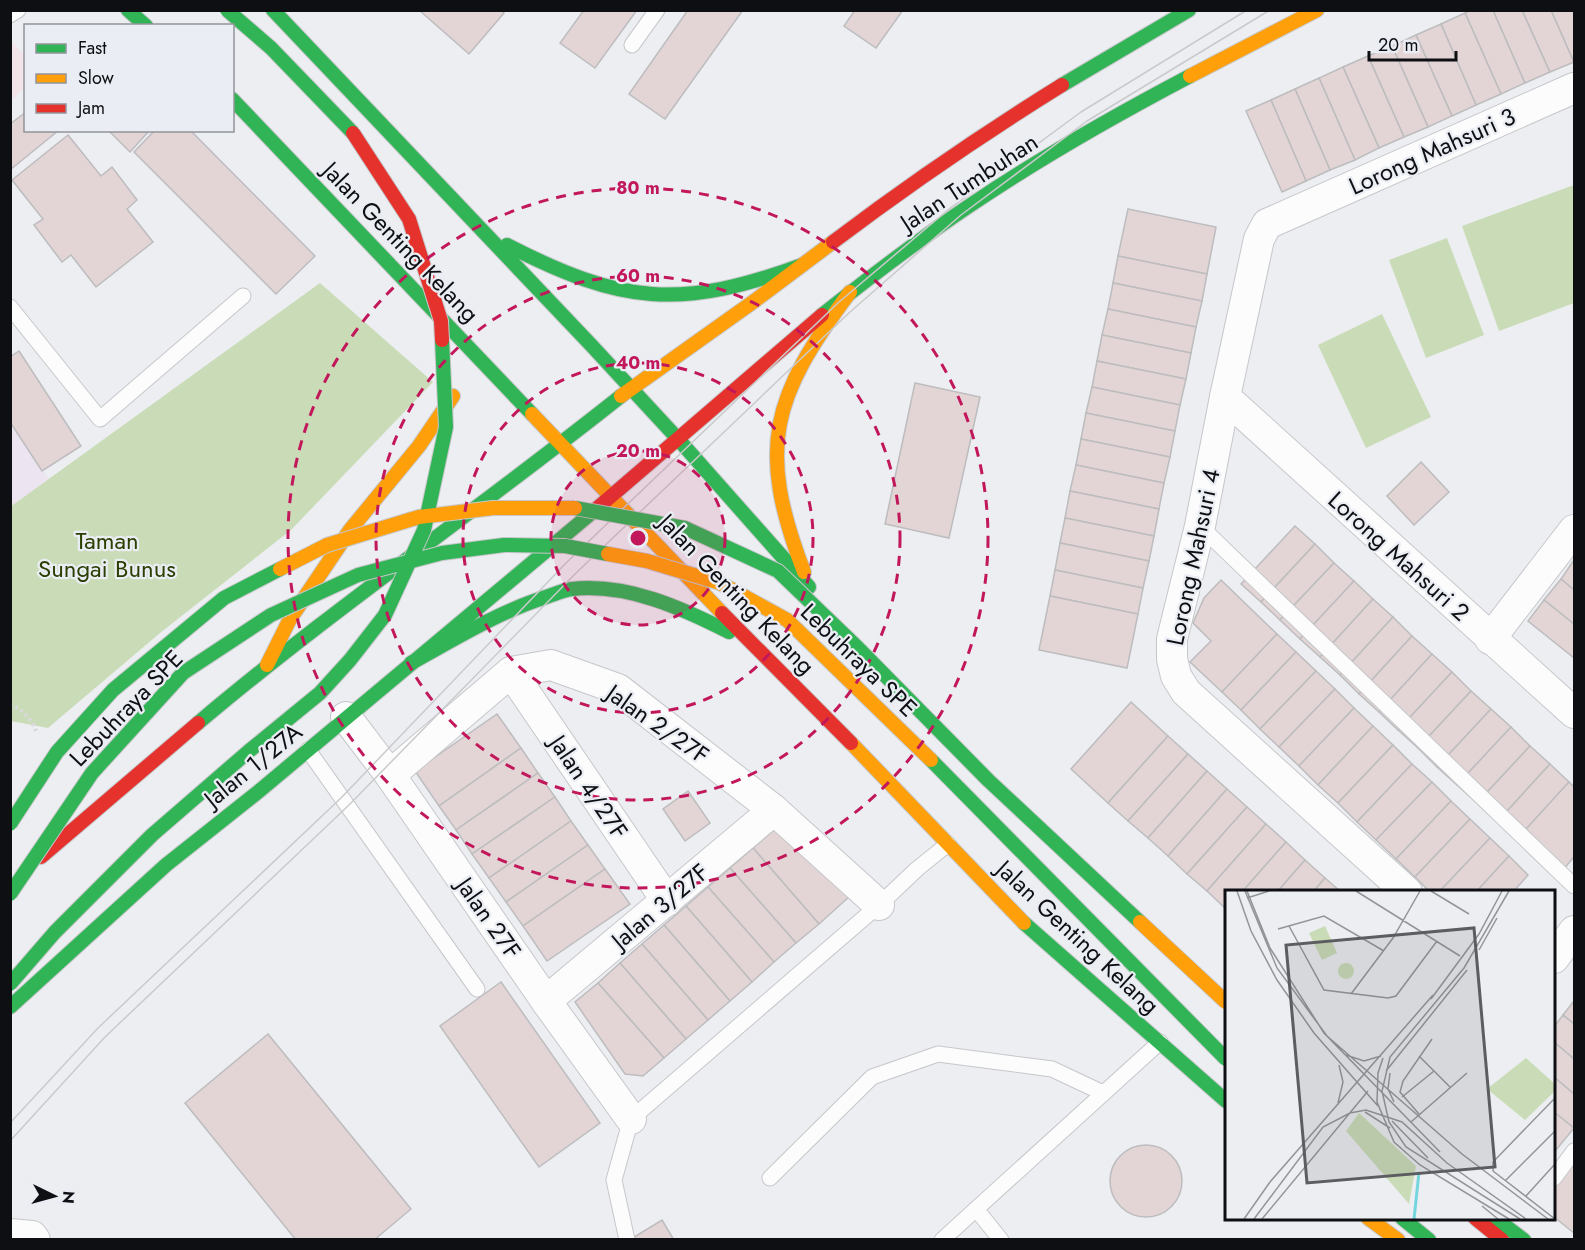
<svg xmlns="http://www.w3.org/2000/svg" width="1585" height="1250" font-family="Jost,sans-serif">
<rect width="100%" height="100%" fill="#eceef2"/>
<path fill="#f2e4e9" d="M11 40 25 56 26 87 11 101Z"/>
<path fill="#ece5f1" d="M10 425 49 479 11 507H10Z"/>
<g fill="#cadcb7">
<path d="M1574 185V303L1499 331 1462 226Z"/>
<path d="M1447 238 1484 335 1426 358 1389 260Z"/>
<path d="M320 283 433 382 291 530 160 633 48 728 11 721 10 507Z"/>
<path d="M1382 314 1431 417 1366 448 1318 345Z"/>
</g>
<g fill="#e3d5d5" stroke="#bdbcbe" stroke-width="1.5">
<path d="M419 10H500L504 13 469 54Z"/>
<path d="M584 10H637L595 68 560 43Z"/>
<path d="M688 10H743L665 119 629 94Z"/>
<path d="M855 10H903L876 48 844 26Z"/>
<path d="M1471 10H1493L1525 83 1501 94 1465 13Z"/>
<path d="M1493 10H1522L1550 72 1525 83Z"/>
<path d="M1522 10H1551L1574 62 1550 72Z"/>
<path d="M1551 10H1574V62Z"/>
<path d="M1465 13 1501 94 1476 105 1441 24Z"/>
<path d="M1441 24 1476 105 1452 116 1416 35Z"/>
<path d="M1416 35 1452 116 1428 127 1392 46Z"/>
<path d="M1392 46 1428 127 1404 137 1368 56Z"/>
<path d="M1368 56 1404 137 1379 148 1343 67Z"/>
<path d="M1343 67 1379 148 1355 160 1319 78Z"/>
<path d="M1319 78 1355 160 1330 170 1295 89Z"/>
<path d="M1295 89 1330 170 1306 181 1271 100Z"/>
<path d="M1271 100 1306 181 1282 192 1246 111Z"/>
<path d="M26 112V130H59L10 170V124Z"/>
<path d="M108 130H150L130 152Z"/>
<path d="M155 130H190L315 256 276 294 134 152Z"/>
<path d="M68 135 101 176 112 167 137 200 127 209 153 242 96 287 71 255 62 262 34 225 43 219 12 180Z"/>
<path d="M1128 209 1216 227 1207 274 1118 256Z"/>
<path d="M1118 256 1207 274 1202 301 1113 283Z"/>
<path d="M1113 283 1202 301 1196 327 1108 309Z"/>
<path d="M1108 309 1196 327 1191 353 1102 335Z"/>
<path d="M1102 335 1191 353 1186 379 1097 361Z"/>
<path d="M19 351 81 446 42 471 10 422V357Z"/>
<path d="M1097 361 1186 379 1180 405 1092 387Z"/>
<path d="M915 383 980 397 949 538 885 524Z"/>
<path d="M1092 387 1180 405 1175 431 1086 413Z"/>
<path d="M1086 413 1175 431 1170 457 1081 439Z"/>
<path d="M1081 439 1170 457 1164 483 1076 465Z"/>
<path d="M1421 462 1449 492 1414 525 1387 496Z"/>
<path d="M1076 465 1164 483 1159 509 1070 491Z"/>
<path d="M1070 491 1159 509 1154 536 1065 518Z"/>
<path d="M1065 518 1154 536 1149 561 1060 543Z"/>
<path d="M1295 526 1315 544 1261 602 1241 584Z"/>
<path d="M1060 543 1149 561 1143 588 1055 570Z"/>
<path d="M1315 544 1334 563 1280 620 1261 602Z"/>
<path d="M1574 560V590L1561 579Z"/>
<path d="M1334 563 1354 581 1300 639 1280 620Z"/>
<path d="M1055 570 1143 588 1138 614 1050 596Z"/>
<path d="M1561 579 1574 590V624L1544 600Z"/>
<path d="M1221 580 1277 634 1222 692 1190 662 1211 641 1193 623 1204 598Z"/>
<path d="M1354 581 1373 599 1320 657 1300 639Z"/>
<path d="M1050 596 1138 614 1127 668 1039 650Z"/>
<path d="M1373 599 1393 617 1340 675 1320 657Z"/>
<path d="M1544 600 1574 624V658L1528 621Z"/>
<path d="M1393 617 1412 636 1359 694 1340 675Z"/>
<path d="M1277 634 1296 652 1241 710 1222 692Z"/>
<path d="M1412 636 1432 654 1379 712 1359 694Z"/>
<path d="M1296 652 1316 671 1260 729 1241 710Z"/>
<path d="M1432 654 1452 672 1398 730 1379 712Z"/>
<path d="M1316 671 1335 689 1279 747 1260 729Z"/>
<path d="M1452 672 1471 691 1418 748 1398 730Z"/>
<path d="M1335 689 1354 708 1299 766 1279 747Z"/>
<path d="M1471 691 1491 709 1437 767 1418 748Z"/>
<path d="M1131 702 1168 736 1108 803 1071 769Z"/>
<path d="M1354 708 1373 726 1318 785 1299 766Z"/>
<path d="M1491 709 1511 727 1457 785 1437 767Z"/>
<path d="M497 714 521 748 439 806 415 771Z"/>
<path d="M1373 726 1393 745 1338 803 1318 785Z"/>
<path d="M1511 727 1530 746 1477 803 1457 785Z"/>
<path d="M1168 736 1188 754 1128 821 1108 803Z"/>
<path d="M1393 745 1412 764 1357 822 1338 803Z"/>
<path d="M1530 746 1550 764 1497 822 1477 803Z"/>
<path d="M521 748 538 773 456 830 439 806Z"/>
<path d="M1188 754 1207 771 1148 838 1128 821Z"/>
<path d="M1412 764 1432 782 1376 840 1357 822Z"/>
<path d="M1550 764 1569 782 1516 840 1497 822Z"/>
<path d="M1207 771 1227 789 1168 856 1148 838Z"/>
<path d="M538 773 555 797 472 854 456 830Z"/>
<path d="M1432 782 1451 801 1396 859 1376 840Z"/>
<path d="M1569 782 1574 787V857L1556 878 1516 840Z"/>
<path d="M1227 789 1247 807 1187 874 1168 856Z"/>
<path d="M688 791 710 823 685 841 663 809Z"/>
<path d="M555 797 571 821 489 878 472 854Z"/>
<path d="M1451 801 1470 819 1415 877 1396 859Z"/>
<path d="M1247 807 1266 824 1207 891 1187 874Z"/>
<path d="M1470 819 1490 838 1439 892H1430L1415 877Z"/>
<path d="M571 821 588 845 506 902 489 878Z"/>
<path d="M1266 824 1286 842 1242 892H1226V909L1207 891Z"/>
<path d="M775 829 851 895 819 924 753 848Z"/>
<path d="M1490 838 1509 856 1476 892H1439Z"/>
<path d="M1286 842 1305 860 1277 892H1242Z"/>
<path d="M588 845 605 869 523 926 506 902Z"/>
<path d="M753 848 819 924 796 943 730 868Z"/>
<path d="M1509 856 1528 875 1513 892H1476Z"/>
<path d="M1305 860 1325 878 1313 892H1277Z"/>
<path d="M730 868 796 943 774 962 708 887Z"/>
<path d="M605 869 630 904 547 961 523 926Z"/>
<path d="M1325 878 1341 892H1313Z"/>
<path d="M708 887 774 962 752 982 686 906Z"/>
<path d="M686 906 752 982 730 1001 664 925Z"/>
<path d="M664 925 730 1001 708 1020 642 944Z"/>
<path d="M642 944 708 1020 686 1039 620 963Z"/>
<path d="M620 963 686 1039 664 1058 598 983Z"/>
<path d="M501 982 600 1123 539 1167 440 1026Z"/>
<path d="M598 983 664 1058 643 1076 625 1074 575 1002Z"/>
<path d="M1574 1001V1024L1563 1015Z"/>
<path d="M1563 1015 1574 1024V1059L1554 1042V1027Z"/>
<path d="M268 1034 411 1209 374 1240H296L185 1103Z"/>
<path d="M1554 1042 1574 1059V1094L1554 1077Z"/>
<path d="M1554 1077 1574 1094V1128L1554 1112Z"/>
<path d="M1554 1112 1574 1128 1556 1150 1554 1148Z"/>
<circle cx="1146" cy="1181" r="36"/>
<path d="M1574 1153V1233L1554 1217V1181Z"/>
<path d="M662 1220 674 1240H632L631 1239Z"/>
</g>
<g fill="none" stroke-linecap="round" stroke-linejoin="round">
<g stroke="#c6c7ca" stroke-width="17">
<g id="lane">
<path d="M10 15 18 10"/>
<path d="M632 45 657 10"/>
<path d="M10 307 100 419 243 296"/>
<path d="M1200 526 1574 886"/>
<path d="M308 750 477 989"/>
<path d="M770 1178 872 1077 938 1054 1052 1069 1103 1093"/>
<path d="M1554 1178 1574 1151"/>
<path d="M976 1209 1001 1240"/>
<path d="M627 1240 614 1180 631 1119 879 905 917 869 948 844"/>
<path d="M942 1240 1160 1042"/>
</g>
</g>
<g stroke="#c6c7ca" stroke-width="32">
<g id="street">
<path d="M1225 397 1574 713"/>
<path d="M1490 639 1574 530"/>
<path d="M511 672 667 901"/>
<path d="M346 717 390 775 546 1001 631 1119"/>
<path d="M390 775 511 672 551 665 618 689 774 810 879 905"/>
<path d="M1407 892 1186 692 1176 676 1172 659V639L1200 526 1225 397 1259 239 1267 224 1574 88"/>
<path d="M1554 958 1574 931"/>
<path d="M546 1001 774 810"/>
<path d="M10 1234 32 1236 35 1240"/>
</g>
</g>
<g stroke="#c6c7ca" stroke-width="16">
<g id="fast">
<path d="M128 10 146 26"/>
<path d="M273 10 592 346 678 439 809 587"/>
<path d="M1062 85 1189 10"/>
<path d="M232 99 532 414"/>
<path d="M507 245C622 304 680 310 802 265"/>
<path d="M822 315C870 277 918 240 969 206 1040 158 1114 116 1190 76"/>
<path d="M411 663C455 639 498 612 546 597 555 594 564 590 572 589 627 583 682 608 729 632"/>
<path d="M198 723C334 608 482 507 621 396"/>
<path d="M1024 923 1226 1101"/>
<path d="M10 1007 166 865 258 792 595 510"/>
<path d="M1402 1218 1429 1240"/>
<path d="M1495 1218 1524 1240"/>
</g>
</g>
<g stroke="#c6c7ca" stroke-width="16">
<g id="slow">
<path d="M1190 76 1317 10"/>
<path d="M621 396 753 302 833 242"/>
<path d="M532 414 722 613"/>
<path d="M804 572C756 447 772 397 850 292"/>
<path d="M267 665 290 619 350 530 419 446 453 396"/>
<path d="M851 743 1024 923"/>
<path d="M1368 1218 1398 1240"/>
</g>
</g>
<g stroke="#c6c7ca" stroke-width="16">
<g id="jam">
<path d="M833 242C907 186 983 134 1062 85"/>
<path d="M595 510 822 315"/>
<path d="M722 613 851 743"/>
<path d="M41 857 198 723"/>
<path d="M1475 1218 1502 1240"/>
</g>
</g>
<path stroke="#d8d9da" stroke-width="4" stroke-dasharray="3 3" stroke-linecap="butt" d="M10 704C21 709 32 719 36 731"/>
<use href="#lane" stroke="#fcfcfd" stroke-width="15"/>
<use href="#street" stroke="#fcfcfd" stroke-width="30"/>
<use href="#fast" stroke="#30b455" stroke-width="14"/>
<use href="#slow" stroke="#ff9f0a" stroke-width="14"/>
<use href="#jam" stroke="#e5322d" stroke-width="14"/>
<g stroke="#cacacb" stroke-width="1.5">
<path d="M10 1123 98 1028 341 798 566 563 839 302 949 209 1081 112 1247 10"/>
<path d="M10 1141 105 1037 349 805 576 573 850 312 961 215 1087 121 1270 10"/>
</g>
<g stroke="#c6c7ca" stroke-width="16" stroke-linecap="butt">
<g id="fast-bridge">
<path d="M227 10 271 48 353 133"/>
<path d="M575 508 685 528 778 571 856 646 988 780 1140 922"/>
<path d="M931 760 1226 1059"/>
<path d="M10 824 57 752 113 690 224 598 280 569"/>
<path d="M10 894 92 773 183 673 271 615 358 575 442 553 504 545 565 546 608 554"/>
<path d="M10 984 55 932 152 835 249 751 320 693 350 660 385 615 424 530 446 427 442 340"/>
</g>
</g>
<g stroke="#c6c7ca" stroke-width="16" stroke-linecap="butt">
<g id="slow-bridge">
<path d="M608 554 647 561 720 583 787 620 931 760"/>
<path d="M280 569 327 545 419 517 493 508H575"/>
<path d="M1140 922 1226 1002"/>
</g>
</g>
<g stroke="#c6c7ca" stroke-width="16" stroke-linecap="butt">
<path id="jam-bridge" d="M353 133 409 219 441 321 442 340"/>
</g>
<use href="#fast-bridge" stroke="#30b455" stroke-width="14"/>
<use href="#slow-bridge" stroke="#ff9f0a" stroke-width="14"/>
<use href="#jam-bridge" stroke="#e5322d" stroke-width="14"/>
</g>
<circle cx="638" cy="538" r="87" fill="#c2185b" fill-opacity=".12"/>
<g fill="none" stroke="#c2185b" stroke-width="3" stroke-dasharray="10 8">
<circle cx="638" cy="538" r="87"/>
<circle cx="638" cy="538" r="175"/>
<circle cx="638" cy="538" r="262"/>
<circle cx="638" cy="538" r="350"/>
</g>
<g text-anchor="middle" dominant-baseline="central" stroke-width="4.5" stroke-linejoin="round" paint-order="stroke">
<g font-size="24" fill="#0e0f12" stroke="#eaedf4">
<text transform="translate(1432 151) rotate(-24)">Lorong Mahsuri 3</text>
<text transform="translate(969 182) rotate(-33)">Jalan Tumbuhan</text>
<text transform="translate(401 242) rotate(46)">Jalan Genting Kelang</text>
<text transform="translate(1399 556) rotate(42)">Lorong Mahsuri 2</text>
<text transform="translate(1193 557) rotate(-78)">Lorong Mahsuri 4</text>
<text transform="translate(737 594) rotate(46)">Jalan Genting Kelang</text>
<text transform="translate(859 660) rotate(44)">Lebuhraya SPE</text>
<text transform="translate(126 708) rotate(-46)">Lebuhraya SPE</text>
<text transform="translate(658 724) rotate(35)">Jalan 2/27F</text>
<text transform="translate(253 765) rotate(-39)">Jalan 1/27A</text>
<text transform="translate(589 787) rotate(56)">Jalan 4/27F</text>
<text transform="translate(660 906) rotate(-40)">Jalan 3/27F</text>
<text transform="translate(489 918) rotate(55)">Jalan 27F</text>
<text transform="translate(1078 937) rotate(43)">Jalan Genting Kelang</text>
</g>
<g font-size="24" fill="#2b3f01" stroke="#eaedf4">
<text x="107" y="540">Taman<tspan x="107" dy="28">Sungai Bunus</tspan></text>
</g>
</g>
<g transform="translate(1225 890)">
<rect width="330" height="330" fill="#eceef2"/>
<path d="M100 36 112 63 97 70 84 43ZM113 81a8 8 0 1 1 16 0a8 8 0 1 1-16 0ZM301 168 330 194V201L300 230 262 199ZM134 223 191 276 184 314 121 241Z" fill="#cadcb7"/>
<path fill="none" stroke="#75d5de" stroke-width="3" d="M189 329 194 282"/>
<path fill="none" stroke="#939598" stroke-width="1.5" d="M12 1 26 41 52 90 89 143 153 216M20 1 52 78 102 146 237 264 323 329M22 1 45 58 99 143 215 262M131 1 235 66M206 1 244 24M284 1 239 78 165 167 157 201 164 232 181 257 295 329M22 8 44 1M64 36 99 100 163 108 171 106 212 51M53 39 99 26 159 61M254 60 272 28M126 104 168 48 195 1M206 109 254 44 277 1M121 165 139 171 156 166M194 166 226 198M158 168 153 183 152 212 169 252 195 275 284 329M161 181 242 80M165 183 163 199 169 212M177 207 209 181M330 208 268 272V281L330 329M113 213 118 192 114 175M140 222 165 238M194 224 175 202 178 191 207 149M167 231 203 268M186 232 242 183M280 291 330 241M301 306 330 274M257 316 273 329M19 329 45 292 208 105M29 329 98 237 125 223 141 220 177 232 222 273 301 329M37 329 143 201"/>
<path fill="#5c5d60" fill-opacity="0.15" stroke="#5c5d60" stroke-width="3" d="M249 38 270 277 82 293 61 55Z"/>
<rect width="330" height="330" fill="none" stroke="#0e0f12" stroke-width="3"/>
</g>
<circle cx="638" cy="538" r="9" fill="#c2185b" stroke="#eaedf4" stroke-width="3"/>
<g font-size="18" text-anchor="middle" font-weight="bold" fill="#c2185b" stroke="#eaedf4" stroke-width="4.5" stroke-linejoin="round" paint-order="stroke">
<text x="638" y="194">80 m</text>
<text x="638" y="282">60 m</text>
<text x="638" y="369">40 m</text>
<text x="638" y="457">20 m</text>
</g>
<rect width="1585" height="1250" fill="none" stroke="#0e0f12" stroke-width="24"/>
<rect x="24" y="24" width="210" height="108" fill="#eaedf4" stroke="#92949a" stroke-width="1.5"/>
<rect x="36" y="44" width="30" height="9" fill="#30b455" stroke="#92949a" stroke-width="1.5"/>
<text x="78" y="54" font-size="18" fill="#0e0f12">Fast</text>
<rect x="36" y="74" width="30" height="9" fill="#ff9f0a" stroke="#92949a" stroke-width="1.5"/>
<text x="78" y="84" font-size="18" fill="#0e0f12">Slow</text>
<rect x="36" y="104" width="30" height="9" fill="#e5322d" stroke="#92949a" stroke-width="1.5"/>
<text x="78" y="114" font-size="18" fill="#0e0f12">Jam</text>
<g transform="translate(54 1196) rotate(95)" stroke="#eaedf4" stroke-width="4.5" paint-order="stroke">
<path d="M0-4.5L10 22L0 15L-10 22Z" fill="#0e0f12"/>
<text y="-9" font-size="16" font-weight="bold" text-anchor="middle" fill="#0e0f12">N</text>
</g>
<path d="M1369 51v9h87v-9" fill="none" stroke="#0e0f12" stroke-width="3"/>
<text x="1378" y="51" font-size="18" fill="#0e0f12" stroke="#eaedf4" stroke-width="4.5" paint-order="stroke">20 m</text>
</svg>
